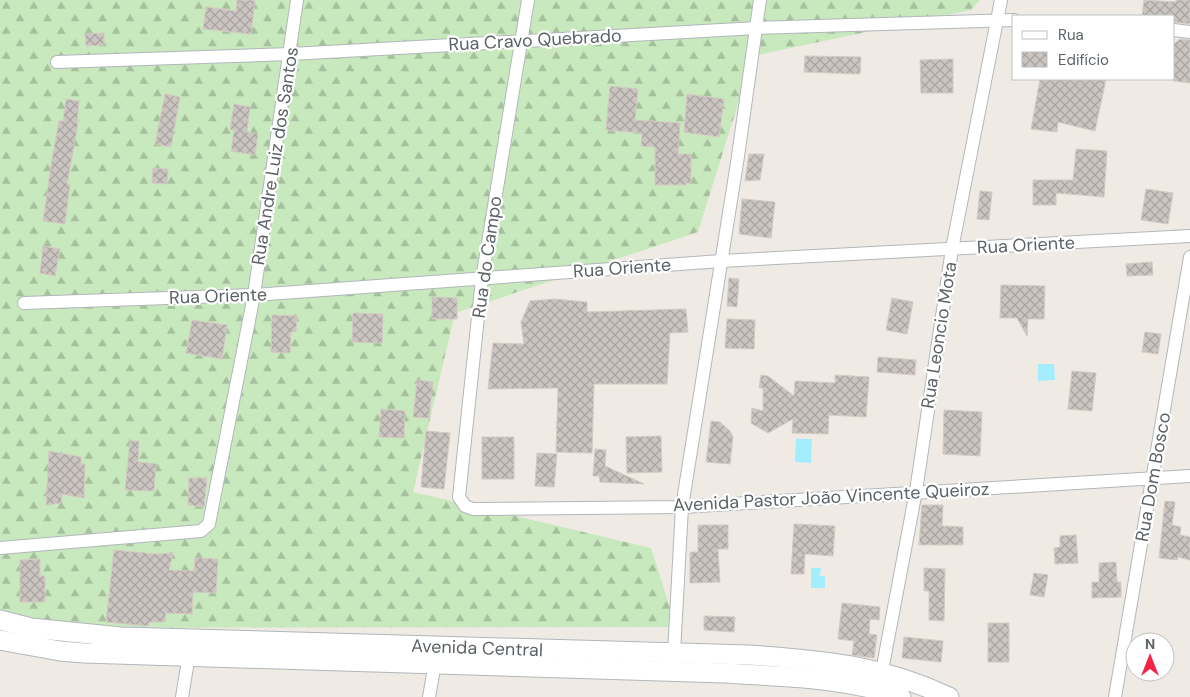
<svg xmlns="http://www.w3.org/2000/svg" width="1190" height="697" font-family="'DM Sans',sans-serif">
<defs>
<pattern id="forest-firs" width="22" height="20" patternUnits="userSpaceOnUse" patternTransform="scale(1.25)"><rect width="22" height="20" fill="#c8e9be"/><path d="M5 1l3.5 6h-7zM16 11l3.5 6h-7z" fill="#a6c09e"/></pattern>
<pattern id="building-cross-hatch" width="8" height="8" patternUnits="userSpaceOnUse" patternTransform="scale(1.25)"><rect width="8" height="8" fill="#cbc5c1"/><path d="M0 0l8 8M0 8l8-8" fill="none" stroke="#a8a4a1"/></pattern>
</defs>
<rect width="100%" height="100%" fill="#f0eae4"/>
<path fill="url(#forest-firs)" d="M0 0H980L971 10 753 56 698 232 455 313 413 492 651 548 676 627 0 628Z"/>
<g fill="#a4edff">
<path d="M1038 364H1054L1055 380 1038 381Z"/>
<path d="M796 439H812L811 463 795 462Z"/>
<path d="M811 568H821L820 576H825V588H811Z"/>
</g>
<g fill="url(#building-cross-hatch)" stroke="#d5cac2">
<path d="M237 0H255L251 34 203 29 206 7 236 11Z"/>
<path d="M1144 0 1176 2V0H1190V24L1174 22V16H1142Z"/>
<path d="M104 33V45L86 46 85 34Z"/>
<path d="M1180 39 1190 40V83L1174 81V44Z"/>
<path d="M805 56 861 57 860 74 804 72Z"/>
<path d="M953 59V93H921L920 60Z"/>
<path d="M1040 79H1106L1095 131 1058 122 1057 132 1031 129Z"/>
<path d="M610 86 638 89 635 120 680 123 678 154H691V183H686V185H655V147L641 146 642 133 606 130Z"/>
<path d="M165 94 180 97 171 147 155 144Z"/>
<path d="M687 94 724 99 719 137 684 132Z"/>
<path d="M66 99 79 101 77 124H78L67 184H70L65 224 43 221 51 165 59 121H63Z"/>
<path d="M234 104 250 107 247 132 258 134 255 155 231 151 234 130 230 129Z"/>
<path d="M1076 149 1107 151 1104 197 1056 193V205H1033V180H1073Z"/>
<path d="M749 154H764L760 180 745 181Z"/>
<path d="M153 168 168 169 167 184 152 183Z"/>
<path d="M1146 189 1173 193 1168 224 1141 220Z"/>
<path d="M980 191 992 192 989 220 977 219Z"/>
<path d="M742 199 775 202 771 238 739 234Z"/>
<path d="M43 246 60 249 55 276 40 273Z"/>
<path d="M1152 262 1153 275 1127 276 1126 264Z"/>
<path d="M729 278 739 279 737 307 727 306Z"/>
<path d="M1001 285 1045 286 1044 319H1028L1027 336 1017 318H1000Z"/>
<path d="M432 297 457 298V319H432Z"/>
<path d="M892 298 913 302 907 334 886 330Z"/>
<path d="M554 299 587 302V312L686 309 688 332 670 333 667 384H594L592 453 556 452 558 388 488 389 493 343 524 344 521 322 530 301Z"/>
<path d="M353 313 383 314 382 343 352 342Z"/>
<path d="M272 315 297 316 296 332H291L290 353 271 352Z"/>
<path d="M727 319 755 320 754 349 725 348Z"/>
<path d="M192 320 227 325 222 359 186 353Z"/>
<path d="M1145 332 1161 334 1158 354 1142 352Z"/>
<path d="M878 357 916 360 915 375 877 372Z"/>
<path d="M1072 371 1096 373 1092 411 1068 409Z"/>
<path d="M761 375 768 376 794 396 795 381 835 383V375L869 377 866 417 829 415 828 434 792 433 793 419 768 433 751 423 752 408 763 411V388H759Z"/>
<path d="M417 380 433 382 429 418 413 417Z"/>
<path d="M381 409 405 411 404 438 379 437Z"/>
<path d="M944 410 982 412 980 456 943 454Z"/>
<path d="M711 421 720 422 730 431 733 437 730 464 706 462Z"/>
<path d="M426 431 450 433 444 489 421 487Z"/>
<path d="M661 436 662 472 627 473 626 437Z"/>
<rect x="482" y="437" width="32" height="42"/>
<path d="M130 441H139L138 462 156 464 154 491 125 490Z"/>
<path d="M595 449 606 450 605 466 644 484 600 482 599 476H593Z"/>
<path d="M49 451 81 457V464H85L84 498 62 494 61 503 46 505Z"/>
<path d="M537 453 557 454 554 487 535 486Z"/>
<path d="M189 478H207L204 507 188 505Z"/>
<path d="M1165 501 1175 502 1172 525 1181 527 1180 535 1190 537V560L1178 557 1177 560 1159 558Z"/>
<path d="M922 505H943L942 526 963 527V545H919Z"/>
<path d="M794 524 835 526 833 556 805 554 804 574H791Z"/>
<path d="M698 525H728V549H718L720 582 690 583V552H698Z"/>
<path d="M1076 535 1078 563 1055 564 1054 548 1060 547V536Z"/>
<path d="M114 550 155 554 173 553 169 570 194 571 195 558 218 559 216 593 193 592 192 614 166 613 165 622H149L148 626 106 622Z"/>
<path d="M40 559V576H45V602H20V560Z"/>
<path d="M1116 562 1117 582H1121V597L1092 598V582H1099V563Z"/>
<path d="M924 568 945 569 944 621 929 620V591H924Z"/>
<path d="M1034 573 1048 575 1044 597 1030 595Z"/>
<path d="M842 603 880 607 879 620 870 619 869 634 877 635 874 658 852 655 854 641 838 639Z"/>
<path d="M704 616 735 617 734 632 704 630Z"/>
<rect x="988" y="623" width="21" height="39"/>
<path d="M904 637 943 641 941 662 902 658Z"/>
</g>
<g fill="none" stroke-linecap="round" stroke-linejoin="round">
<g stroke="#b2b7ba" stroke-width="14">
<g id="minor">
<path d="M528 0 482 279 459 497 465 506 473 509 682 507 1190 476"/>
<path d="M1174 30 1190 32"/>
<path d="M57 62 291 54 757 28 1014 20"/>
<path d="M24 303 254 295 721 261 1190 236"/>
<path d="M0 548 201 531 209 524 254 295 297 0"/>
<path d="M674 653 682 507 737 163 760 0"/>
<path d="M882 671 916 491 952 249 1001 0"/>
<path d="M182 697 189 655"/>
<path d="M429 697 435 663"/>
<path d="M1115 697 1190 257"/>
</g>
</g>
<g stroke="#b0b7ba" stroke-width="21">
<g id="secondary">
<path d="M0 620 31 628 121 637 749 655C822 660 881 665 949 697"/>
<path d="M0 640 60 651 84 653 724 673C783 677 845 677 901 697"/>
</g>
</g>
<use href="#minor" stroke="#fff" stroke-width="12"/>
<use href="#secondary" stroke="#fff" stroke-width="19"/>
</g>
<g text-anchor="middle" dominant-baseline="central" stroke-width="4.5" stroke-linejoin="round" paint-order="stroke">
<g font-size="18" fill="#5c6366" stroke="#fff">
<text transform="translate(535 40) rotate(-3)">Rua Cravo Quebrado</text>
<text transform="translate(275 156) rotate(-81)">Rua Andre Luiz dos Santos</text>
<text transform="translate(1026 245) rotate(-3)">Rua Oriente</text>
<text transform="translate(487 257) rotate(-82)">Rua do Campo</text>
<text transform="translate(622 268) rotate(-4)">Rua Oriente</text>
<text transform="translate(218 296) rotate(-2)">Rua Oriente</text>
<text transform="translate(939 335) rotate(-81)">Rua Leoncio Mota</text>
<text transform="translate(1153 477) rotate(-80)">Rua Dom Bosco</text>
<text transform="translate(831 497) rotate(-3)">Avenida Pastor João Vincente Queiroz</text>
<text transform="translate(477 648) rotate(2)">Avenida Central</text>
</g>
</g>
<rect x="1012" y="15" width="162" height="65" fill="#ffffff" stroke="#bec1c2"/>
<rect x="1022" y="31" width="25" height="8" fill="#ffffff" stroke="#bec1c2"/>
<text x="1058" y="40" font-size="15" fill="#5c6366">Rua</text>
<rect x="1022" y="52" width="25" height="15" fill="url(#building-cross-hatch)" stroke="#bec1c2"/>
<text x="1058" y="65" font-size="15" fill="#5c6366">Edifício</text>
<g transform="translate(1150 657)"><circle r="24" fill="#ffffff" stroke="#bec1c2"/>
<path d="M0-4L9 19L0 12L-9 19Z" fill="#f72344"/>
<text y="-8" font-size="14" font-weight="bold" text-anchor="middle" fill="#5c6366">N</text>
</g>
</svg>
